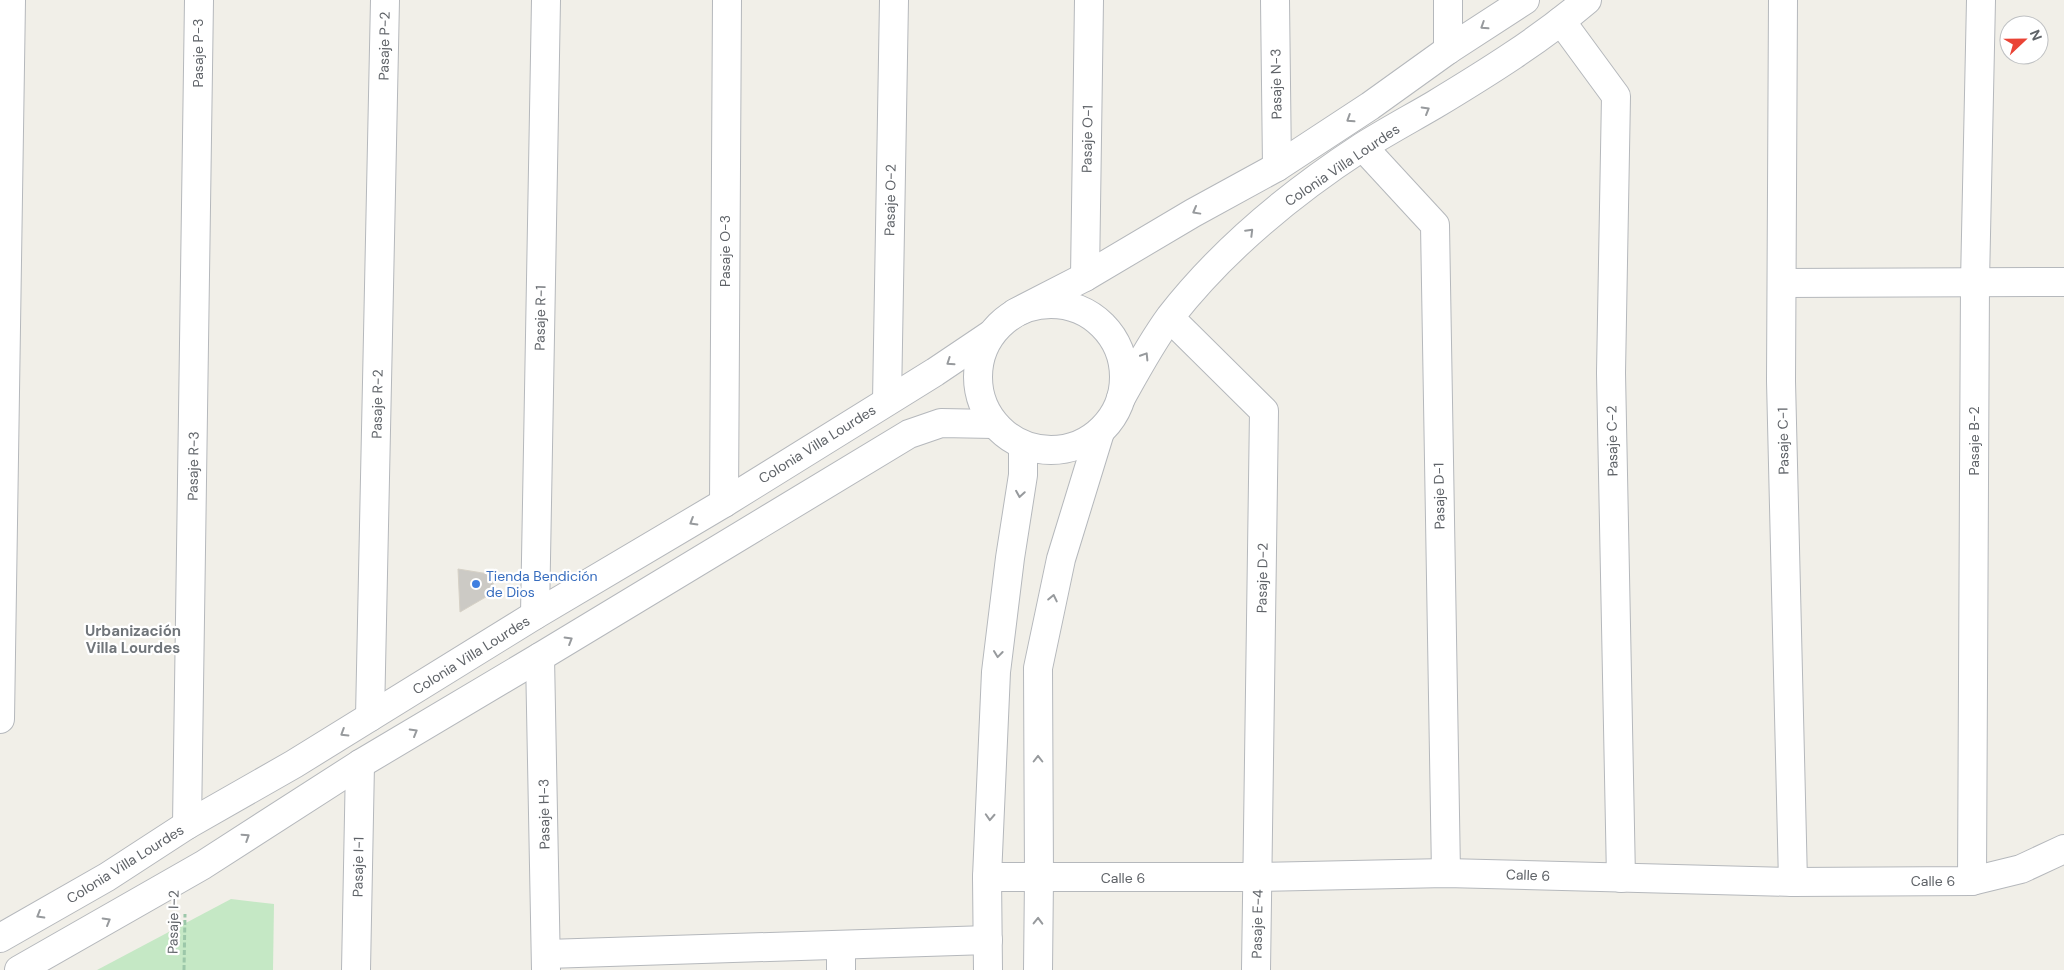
<svg xmlns="http://www.w3.org/2000/svg" width="2064" height="970" font-family="'DM Sans',sans-serif">
<rect width="100%" height="100%" fill="#f1efe8"/>
<path fill="#c5e8c5" d="M231 899 274 904 273 970H97Z"/>
<path fill="#cccac5" stroke="#d6d1c6" d="M458 569 495 575 491 594 460 612Z"/>
<g fill="none" stroke-linecap="round" stroke-linejoin="round">
<g stroke="#b5b8bc" stroke-width="30">
<g id="street">
<path d="M1275 0 1277 167"/>
<path d="M1448 0V50"/>
<path d="M1783 0 1781 381 1793 882"/>
<path d="M1561 21 1616 96 1611 373 1621 878"/>
<path d="M1363 147 1435 225 1446 873"/>
<path d="M1085 277 1089 0"/>
<path d="M1782 283 2064 282"/>
<circle cx="1051" cy="377" r="73"/>
<path d="M1015 313 1085 277 1193 213 1277 167 1370 106 1448 50 1525 0"/>
<path d="M1170 318 1264 411 1256 970"/>
<path d="M1121 398C1136 371 1151 343 1170 317 1223 249 1290 194 1362 147 1386 132 1410 119 1434 105 1487 73 1540 40 1587 0"/>
<path d="M887 401 894 0"/>
<path d="M724 503 727 0"/>
<path d="M535 615 546 0"/>
<path d="M540 657 546 970"/>
<path d="M370 717 385 0"/>
<path d="M0 719 11 0"/>
<path d="M187 825 199 0"/>
<path d="M987 877H1258L1446 873 1793 882 1972 881 2021 869 2064 849"/>
<path d="M1972 881 1975 282 1981 0"/>
<path d="M0 938 107 877 187 825 294 764 535 615 724 503 935 372 990 335"/>
<path d="M841 945V970"/>
<path d="M547 954 988 940"/>
<path d="M19 970 203 865 360 764 540 657 909 434 941 423 994 424"/>
<path d="M356 970 360 764"/>
<path d="M988 970 987 877 996 672 1010 558 1023 475V445"/>
<path d="M1038 970 1039 878 1038 668 1061 559 1100 432"/>
</g>
</g>
<path stroke="#9cc7a9" stroke-width="3" stroke-dasharray="5 2.5" stroke-linecap="butt" d="M184 970 185 914"/>
<use href="#street" stroke="#fff" stroke-width="28"/>
</g>
<defs><path id="oneway-chevron" d="M-2-3.5L2.5 0L-2 3.5" fill="none" stroke-width="1.6" stroke-linecap="round" stroke-linejoin="round" transform="scale(1.25)"/></defs>
<g stroke="#979a9d">
<use href="#oneway-chevron" transform="translate(1484 26) rotate(147)"/>
<use href="#oneway-chevron" transform="translate(1426 110) rotate(-30)"/>
<use href="#oneway-chevron" transform="translate(1350 119) rotate(147)"/>
<use href="#oneway-chevron" transform="translate(1196 211) rotate(151)"/>
<use href="#oneway-chevron" transform="translate(1250 232) rotate(-45)"/>
<use href="#oneway-chevron" transform="translate(1145 356) rotate(-58)"/>
<use href="#oneway-chevron" transform="translate(950 362) rotate(146)"/>
<use href="#oneway-chevron" transform="translate(1020 494) rotate(99)"/>
<use href="#oneway-chevron" transform="translate(693 522) rotate(149)"/>
<use href="#oneway-chevron" transform="translate(1053 598) rotate(-78)"/>
<use href="#oneway-chevron" transform="translate(569 640) rotate(-31)"/>
<use href="#oneway-chevron" transform="translate(998 654) rotate(97)"/>
<use href="#oneway-chevron" transform="translate(414 732) rotate(-30)"/>
<use href="#oneway-chevron" transform="translate(344 733) rotate(148)"/>
<use href="#oneway-chevron" transform="translate(1038 759) rotate(-90)"/>
<use href="#oneway-chevron" transform="translate(990 817) rotate(93)"/>
<use href="#oneway-chevron" transform="translate(246 837) rotate(-33)"/>
<use href="#oneway-chevron" transform="translate(40 915) rotate(150)"/>
<use href="#oneway-chevron" transform="translate(107 921) rotate(-30)"/>
<use href="#oneway-chevron" transform="translate(1038 921) rotate(-89)"/>
</g>
<circle fill="#3f7fe0" stroke="#fff" stroke-width="2" cx="476" cy="584" r="5"/>
<g text-anchor="middle" dominant-baseline="central" stroke-width="4.5" stroke-linejoin="round" paint-order="stroke">
<g font-size="14" fill="#5f6368" stroke="#fff">
<text transform="translate(384 46) rotate(-89)">Pasaje P-2</text>
<text transform="translate(198 53) rotate(-90)">Pasaje P-3</text>
<text transform="translate(1276 84) rotate(-91)">Pasaje N-3</text>
<text transform="translate(1087 139) rotate(-89)">Pasaje O-1</text>
<text transform="translate(1342 165) rotate(-34)">Colonia Villa Lourdes</text>
<text transform="translate(890 200) rotate(-89)">Pasaje O-2</text>
<text transform="translate(725 251) rotate(-90)">Pasaje O-3</text>
<text transform="translate(540 318) rotate(-89)">Pasaje R-1</text>
<text transform="translate(377 404) rotate(-89)">Pasaje R-2</text>
<text transform="translate(1612 441) rotate(-91)">Pasaje C-2</text>
<text transform="translate(1783 441) rotate(-91)">Pasaje C-1</text>
<text transform="translate(1974 441) rotate(-90)">Pasaje B-2</text>
<text transform="translate(817 444) rotate(-32)">Colonia Villa Lourdes</text>
<text transform="translate(193 466) rotate(-89)">Pasaje R-3</text>
<text transform="translate(1439 496) rotate(-91)">Pasaje D-1</text>
<text transform="translate(1262 578) rotate(-89)">Pasaje D-2</text>
<text transform="translate(471 655) rotate(-32)">Colonia Villa Lourdes</text>
<text transform="translate(544 814) rotate(-91)">Pasaje H-3</text>
<text transform="translate(125 864) rotate(-32)">Colonia Villa Lourdes</text>
<text transform="translate(358 867) rotate(-89)">Pasaje I-1</text>
<text transform="translate(1528 875) rotate(2)">Calle 6</text>
<text x="1123" y="878">Calle 6</text>
<text x="1933" y="881">Calle 6</text>
<text transform="translate(173 922) rotate(-89)">Pasaje I-2</text>
<text transform="translate(1257 924) rotate(-89)">Pasaje E-4</text>
</g>
<g font-size="14" fill="#366cbe" stroke="#fff" text-anchor="start">
<text x="486" y="576">Tienda Bendición<tspan x="486" dy="16">de Dios</tspan></text>
</g>
<g font-size="15" font-weight="bold" fill="#70757a" stroke="#fff">
<text x="133" y="631">Urbanización<tspan x="133" dy="17">Villa Lourdes</tspan></text>
</g>
</g>
<g transform="translate(2024 40) rotate(68)"><circle r="24" fill="#ffffff" stroke="#bfc1c3"/>
<path d="M0-4L9 19L0 12L-9 19Z" fill="#ea4335"/>
<text y="-8" font-size="14" font-weight="bold" text-anchor="middle" fill="#5f6368">N</text>
</g>
</svg>
